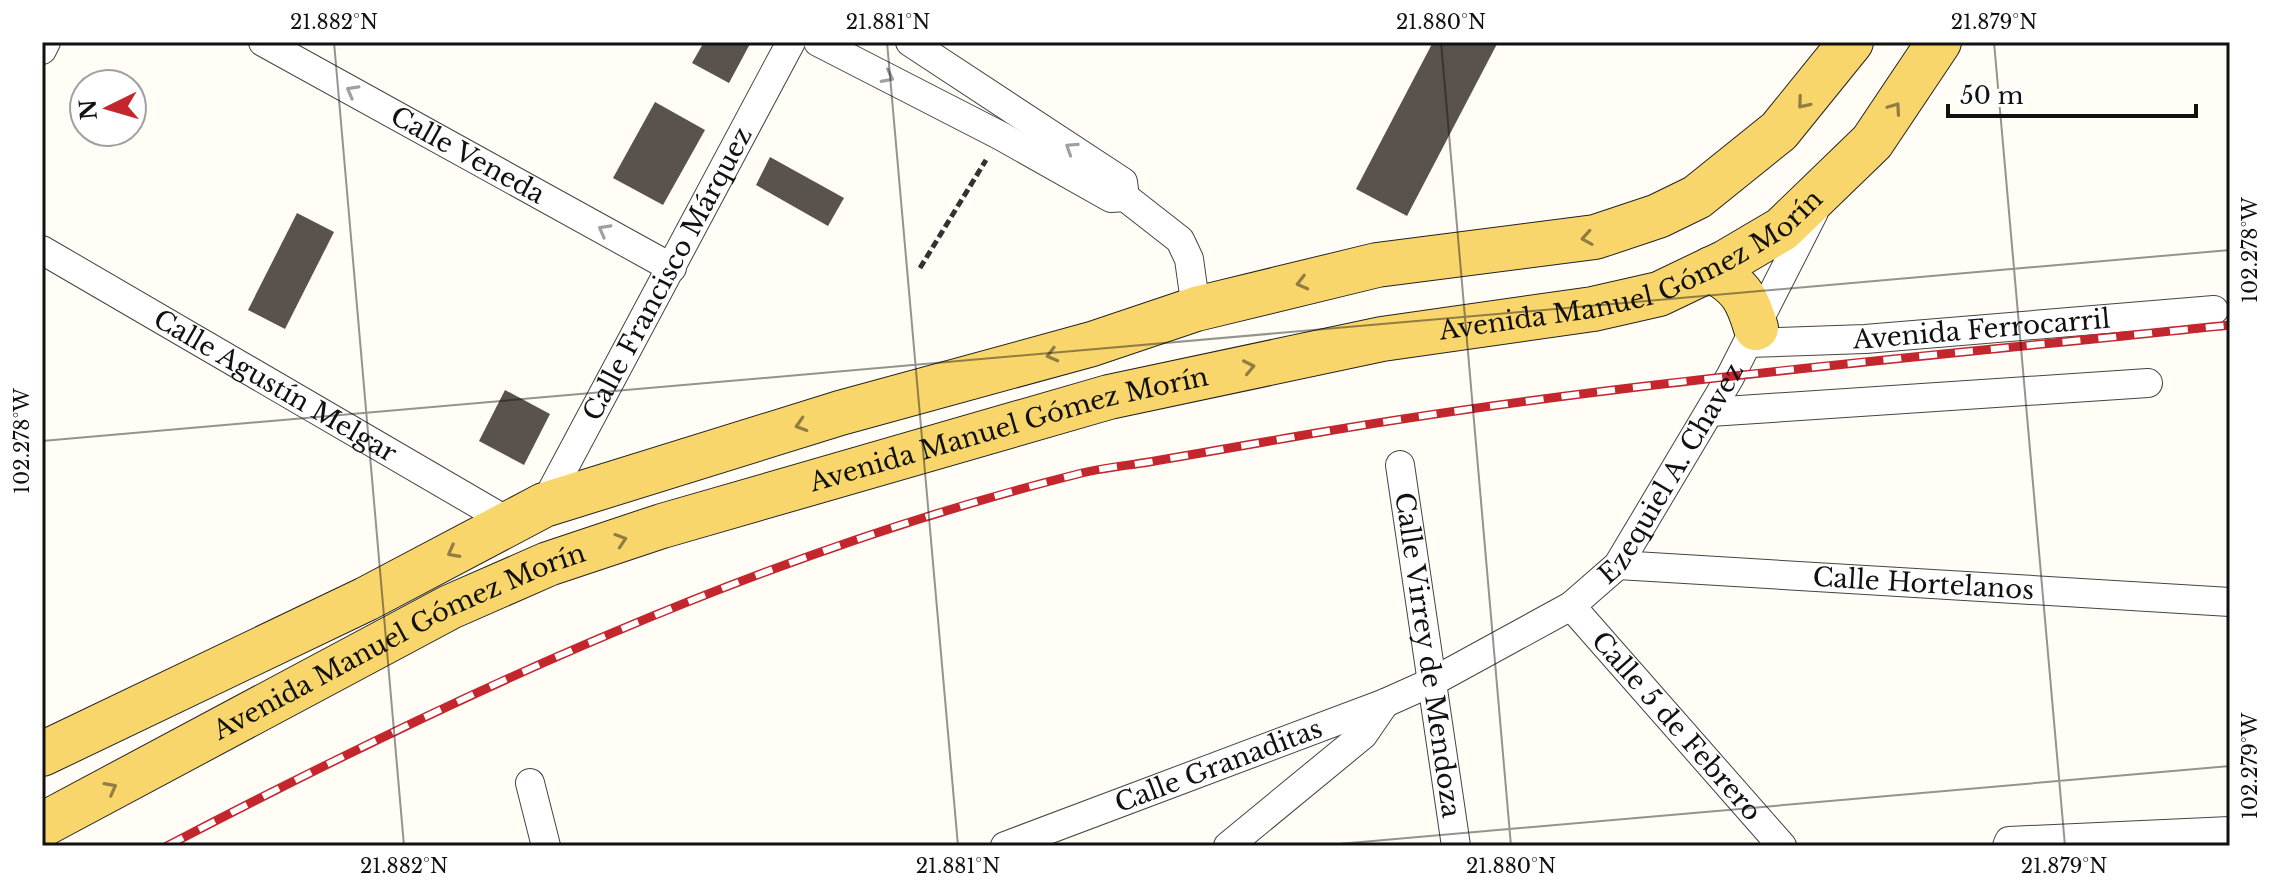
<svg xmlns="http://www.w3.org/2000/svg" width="2272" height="888" font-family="'Libre Baskerville',serif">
<rect width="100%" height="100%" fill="#fffdf5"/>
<g fill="#5a524d">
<path d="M704 42H751L729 83 692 63Z"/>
<path d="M1433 42 1497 44 1407 216 1356 189Z"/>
<path d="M655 102 705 130 663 205 613 178Z"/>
<path d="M770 157 844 198 828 226 756 185Z"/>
<path d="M297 213 334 232 285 329 248 310Z"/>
<path d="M505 390 550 414 524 465 479 441Z"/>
</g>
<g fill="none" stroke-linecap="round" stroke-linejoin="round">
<g stroke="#444" stroke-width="30">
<g id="minor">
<path id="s1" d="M263 42 672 268"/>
<path d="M818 42 1001 136 1111 198 1125 197 1180 240 1189 259 1196 309"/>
<path d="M910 42 1123 182 1125 197"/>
<path d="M42 50 46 42"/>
<path id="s2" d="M42 250 509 522"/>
<path id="s3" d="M1748 343 1865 339 2214 310"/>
<path d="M1710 412 2148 383"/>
<path id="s4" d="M1400 465 1456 846"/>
<path id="s5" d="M544 505 791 42"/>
<path id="s6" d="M1618 565 2230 602"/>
<path id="s7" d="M1571 606 1782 846"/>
<path d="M530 783 546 846"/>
<path id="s8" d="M1005 846 1385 703 1432 682 1571 606 1618 565 1730 377 1814 212"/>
<path d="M1228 846 1363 735 1385 703"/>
<path d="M2007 846 2009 841 2230 831"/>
</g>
</g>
<g stroke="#222" stroke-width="46">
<g id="primary">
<path d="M1711 269C1740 287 1746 295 1756 328"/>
<path d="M42 754 366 599 544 505 840 413 1092 344 1196 309 1377 265 1595 237 1658 216 1697 197 1779 131 1851 42"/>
<path id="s9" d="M42 825 450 607 548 564 662 526 1109 397 1382 339 1593 309 1659 294 1726 262 1782 229 1872 142 1939 42"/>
</g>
</g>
<path stroke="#333" stroke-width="5" stroke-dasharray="8 4" stroke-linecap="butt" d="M920 268 986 160"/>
<use href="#minor" stroke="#fff" stroke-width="28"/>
<use href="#primary" stroke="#f9d66b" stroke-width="44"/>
<g stroke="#c4262e" stroke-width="9">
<path id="rail" d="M167 846C456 695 757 555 1074 475 1099 468 1124 466 1149 462 1195 454 1241 446 1287 438 1599 383 1916 358 2230 325"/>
</g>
<use href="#rail" stroke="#fff" stroke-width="6" stroke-dasharray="18" stroke-linecap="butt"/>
</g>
<defs><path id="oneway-chevron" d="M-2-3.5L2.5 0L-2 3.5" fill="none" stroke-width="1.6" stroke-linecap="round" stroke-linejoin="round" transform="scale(2)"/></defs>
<g stroke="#a0a0a0">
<use href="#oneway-chevron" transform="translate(888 77) rotate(27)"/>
<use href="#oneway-chevron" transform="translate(352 91) rotate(-151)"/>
<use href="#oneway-chevron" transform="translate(1071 148) rotate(-147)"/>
<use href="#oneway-chevron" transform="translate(604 230) rotate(-151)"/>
</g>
<g stroke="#917d42">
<use href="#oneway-chevron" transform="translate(1803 103) rotate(130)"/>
<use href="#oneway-chevron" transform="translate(1895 108) rotate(-55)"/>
<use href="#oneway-chevron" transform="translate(1587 238) rotate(171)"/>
<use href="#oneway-chevron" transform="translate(1302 283) rotate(166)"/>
<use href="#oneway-chevron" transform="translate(1052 355) rotate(165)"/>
<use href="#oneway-chevron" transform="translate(1249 367) rotate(-12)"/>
<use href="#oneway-chevron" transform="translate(801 425) rotate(163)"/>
<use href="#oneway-chevron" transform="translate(621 540) rotate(-18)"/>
<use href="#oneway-chevron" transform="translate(453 552) rotate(152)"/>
<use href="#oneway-chevron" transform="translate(111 788) rotate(-28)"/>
</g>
<path fill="none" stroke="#111" stroke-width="2" stroke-opacity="0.45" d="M334 42 404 846M887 42 958 846M1441 42 1511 846M1994 42 2065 846M42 441 2230 250M1316 846 2230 766"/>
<g text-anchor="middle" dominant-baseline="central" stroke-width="8" stroke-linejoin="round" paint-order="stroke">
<g font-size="26" fill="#111" stroke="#fff">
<text stroke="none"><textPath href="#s1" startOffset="234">Calle Veneda</textPath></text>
<text stroke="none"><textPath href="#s9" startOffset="1698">Avenida Manuel Gómez Morín</textPath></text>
<text stroke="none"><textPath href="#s5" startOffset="262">Calle Francisco Márquez</textPath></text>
<text stroke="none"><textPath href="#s3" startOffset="234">Avenida Ferrocarril</textPath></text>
<text stroke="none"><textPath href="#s2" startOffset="270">Calle Agustín Melgar</textPath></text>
<text stroke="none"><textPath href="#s9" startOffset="1050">Avenida Manuel Gómez Morín</textPath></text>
<text stroke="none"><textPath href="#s8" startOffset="784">Ezequiel A. Chavez</textPath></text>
<text stroke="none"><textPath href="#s6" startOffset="306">Calle Hortelanos</textPath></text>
<text stroke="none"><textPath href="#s9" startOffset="402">Avenida Manuel Gómez Morín</textPath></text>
<text stroke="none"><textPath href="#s4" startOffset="192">Calle Virrey de Mendoza</textPath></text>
<text stroke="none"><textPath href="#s7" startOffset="160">Calle 5 de Febrero</textPath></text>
<text stroke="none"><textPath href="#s8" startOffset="228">Calle Granaditas</textPath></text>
</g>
</g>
<rect width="2272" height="888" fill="none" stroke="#ffffff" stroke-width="88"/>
<g transform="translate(108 108) rotate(265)"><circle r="38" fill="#ffffff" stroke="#a0a0a0" stroke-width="2"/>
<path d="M0-6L14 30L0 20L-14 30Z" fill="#c4262e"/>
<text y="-12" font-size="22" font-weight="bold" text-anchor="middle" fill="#111111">N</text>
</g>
<path d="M1948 104v12h248v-12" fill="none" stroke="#111111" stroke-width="4"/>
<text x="1960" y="104" font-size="24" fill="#111111" stroke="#ffffff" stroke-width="6" paint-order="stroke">50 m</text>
<rect x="44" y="44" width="2184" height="800" fill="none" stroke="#111" stroke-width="3"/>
<g font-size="20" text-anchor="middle" fill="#111">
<text x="334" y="29">21.882°N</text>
<text x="888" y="29">21.881°N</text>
<text x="1441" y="29">21.880°N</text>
<text x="1994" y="29">21.879°N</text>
<text transform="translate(2250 250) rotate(-90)" y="7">102.278°W</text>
<text transform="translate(22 441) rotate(-90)" y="7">102.278°W</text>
<text transform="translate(2250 766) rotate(-90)" y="7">102.279°W</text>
<text x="404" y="873">21.882°N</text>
<text x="958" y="873">21.881°N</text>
<text x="1511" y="873">21.880°N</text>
<text x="2064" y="873">21.879°N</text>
</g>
</svg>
